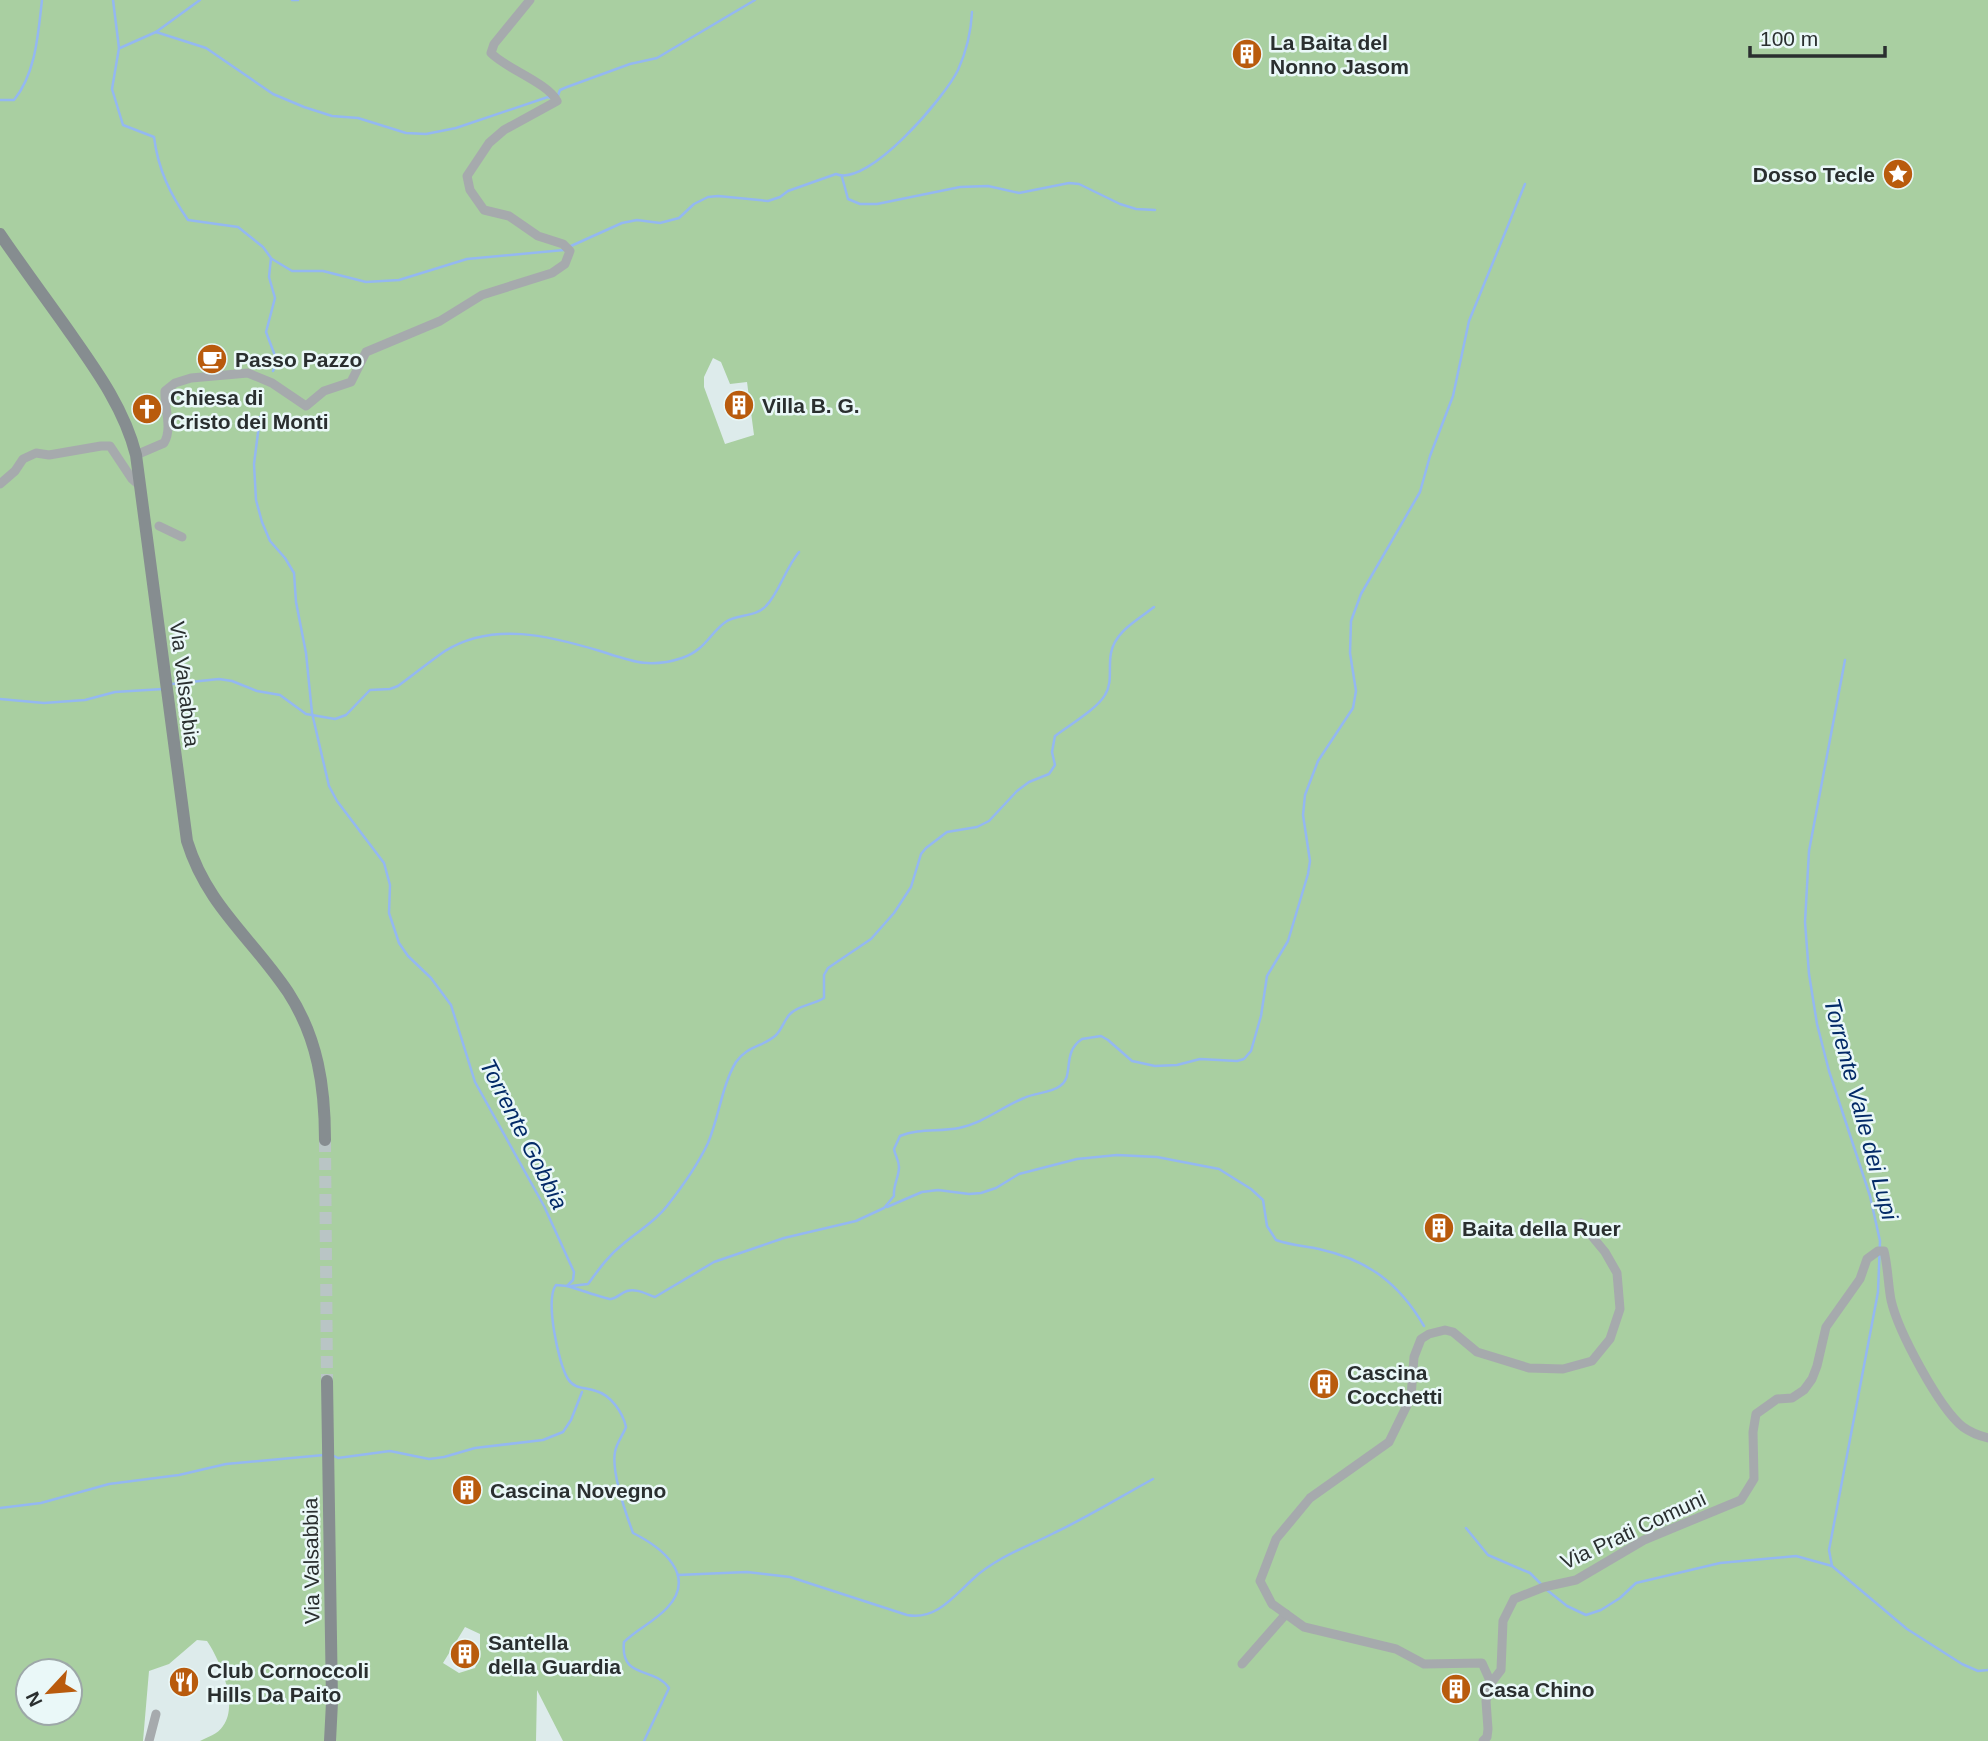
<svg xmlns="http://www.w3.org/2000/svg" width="1988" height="1741" font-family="Helvetica,sans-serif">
<rect width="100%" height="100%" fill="#ddebeb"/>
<path fill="#a9cfa1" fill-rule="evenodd" d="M0 0H1988V1741H563L537 1690 536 1741H200C208 1737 218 1734 223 1726 239 1705 220 1660 207 1641L197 1640 169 1664 149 1671 143 1741H0ZM713 358 721 362 730 384 747 382 754 435 725 444 704 387V377ZM465 1627 480 1634V1655L475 1668 459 1673 443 1663ZM28 1671H70V1713H28Z"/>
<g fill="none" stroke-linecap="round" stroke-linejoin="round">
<g stroke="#94b8f1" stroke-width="2.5">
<path d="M113 0 119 48 112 89 123 125 154 137C158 169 170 194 188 220L238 227 263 247 271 258 269 277 275 298 266 332 277 361 273 371"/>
<path d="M292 0H298"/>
<path d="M156 32 206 48 273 94 304 107 332 116 358 118 406 133 426 134 456 128 548 97 550 98"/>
<path d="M120 48 156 32 200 0"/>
<path d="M557 98 560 90 567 87 630 64 657 58 755 0"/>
<path d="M0 100H14C36 73 38 34 42 0"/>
<path d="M842 177 848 199 860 204H877L960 187 988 186 1019 193 1069 183 1079 184 1120 204 1136 209 1155 210"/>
<path d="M571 246 622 223 637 220 660 223 679 218 694 204 708 197 718 196 768 201 780 197 788 191 836 174C868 188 945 97 958 70 967 50 971 33 972 12"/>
<path d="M272 259 292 271H323L366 282 399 280 467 259 564 250"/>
<path d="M260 417 254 464 256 500 262 522 270 541 285 558 294 573 296 602 306 653 312 713 329 786 337 801 384 863 390 885 389 913 399 943 408 956 431 978 451 1005 475 1082 544 1206 574 1272 573 1280 567 1286 556 1285C545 1299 558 1363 568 1379 575 1390 586 1387 596 1391 611 1395 623 1413 626 1427 623 1435 616 1444 615 1452 611 1473 626 1514 633 1533 661 1547 698 1575 667 1608 654 1622 637 1629 624 1642 620 1680 654 1666 669 1688L644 1741"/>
<path d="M172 684 219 679 232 681 257 691 280 695 306 714 335 719 346 715 370 690 390 689 398 686C413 675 429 662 445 651 493 621 550 636 600 651 631 661 649 669 682 658 706 650 710 632 727 621 739 614 756 617 766 606 779 593 785 569 799 552"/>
<path d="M0 699 44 703 85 700 115 692 163 689"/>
<path d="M887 1207 922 1192 938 1190 969 1194 981 1193 996 1188 1019 1174 1077 1159 1117 1155 1157 1157 1219 1169 1251 1189 1263 1200 1267 1226 1276 1240C1290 1245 1304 1246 1319 1249 1368 1260 1399 1283 1424 1326"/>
<path d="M567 1286C576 1288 608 1300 611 1299 617 1298 621 1293 627 1291 636 1288 646 1294 655 1297L714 1262 784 1238 856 1221 884 1208 894 1196C893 1185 899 1177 899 1167 899 1160 895 1156 894 1149L900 1136C919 1128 939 1132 959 1128 983 1123 1002 1107 1024 1098 1034 1093 1051 1093 1060 1086 1075 1076 1061 1053 1082 1039L1101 1036 1108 1040 1132 1061 1155 1066 1177 1065 1200 1059 1237 1061 1244 1059 1251 1051 1261 1016 1267 976 1288 941 1308 874 1310 861 1303 815 1305 795 1318 761 1353 708 1356 691 1350 653 1351 621 1361 594 1420 492 1430 456 1453 396 1469 321 1525 184"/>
<path d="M571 1286 588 1284C599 1269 609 1255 623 1244 638 1231 655 1222 667 1206 682 1187 698 1164 708 1143 719 1117 722 1085 736 1062 747 1046 762 1047 775 1036 782 1030 784 1020 790 1014 799 1005 813 1005 824 998V975L828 968 871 939 894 913 911 887 921 854 926 848 947 832 977 827 989 821 1017 791 1029 782 1049 774 1055 765 1052 752 1055 736C1068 726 1097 709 1105 695 1113 682 1108 668 1111 653 1115 631 1138 620 1154 607"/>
<path d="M334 1456 338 1458 390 1451 429 1459 444 1457 475 1448 543 1440 563 1432 571 1420 582 1392"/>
<path d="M0 1508 41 1503 109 1484 179 1475 226 1464 324 1455"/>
<path d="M1466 1528 1488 1555 1530 1573 1547 1590 1567 1606 1586 1615 1601 1610 1620 1598 1636 1583 1720 1563 1796 1556 1832 1566 1907 1629 1962 1664 1978 1671 1988 1670"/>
<path d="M1832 1566 1829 1550 1878 1292 1880 1241 1870 1196 1829 1071 1817 1024 1809 974 1805 922 1809 851 1845 660"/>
<path d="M678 1575 747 1572 790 1577 907 1615C936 1621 955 1595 974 1578 997 1557 1027 1547 1054 1533 1088 1517 1120 1497 1153 1479"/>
</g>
<path stroke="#b9c5c5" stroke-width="12" stroke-dasharray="12 6" stroke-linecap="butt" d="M325 1140 327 1381"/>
<g stroke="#a6aaad" stroke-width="9">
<path d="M136 455 164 443C173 428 164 408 165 391L175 383 191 378 248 373 272 383 306 406 324 391 351 382 366 352 440 321 482 295 552 273 565 264 570 251 563 244 538 236 509 216 484 210 470 190 467 176 489 143 504 130 557 101C548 83 505 68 491 53L494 44 530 0"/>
<path d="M0 484 15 471 23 459 36 453 49 455 101 446H110L132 479 141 487"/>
<path d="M159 526 182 537"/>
<path d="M1242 1664 1286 1614"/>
<path d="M1491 1683 1482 1663 1424 1664 1396 1649 1304 1627 1272 1604 1260 1581 1276 1539 1310 1498 1389 1442 1411 1397 1414 1357 1421 1339 1429 1334 1445 1330 1453 1332 1477 1352 1529 1368 1563 1369 1592 1361 1610 1339 1620 1309 1617 1273 1605 1252 1581 1223"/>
<path d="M149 1741 156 1714"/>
<path d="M1483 1741 1487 1737 1488 1729 1486 1701 1491 1683 1501 1670 1503 1621 1514 1599 1544 1587 1576 1580 1644 1540 1741 1500 1754 1479 1753 1432 1756 1414 1777 1399 1792 1398 1804 1390 1812 1379 1817 1366 1826 1327 1860 1279 1867 1259 1878 1251H1884C1888 1267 1888 1284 1891 1300 1898 1331 1939 1408 1963 1427 1970 1432 1980 1436 1988 1438"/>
</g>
<g stroke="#868d90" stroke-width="12">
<path d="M0 234C21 265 44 296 66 327 94 367 124 407 136 455L187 841C207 906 252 938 288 992 318 1038 325 1087 325 1140"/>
<path d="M327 1381 332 1702 330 1741"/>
</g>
</g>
<defs>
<g id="building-disc" transform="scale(1.575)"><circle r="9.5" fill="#b95b0d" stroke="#eaf8f8"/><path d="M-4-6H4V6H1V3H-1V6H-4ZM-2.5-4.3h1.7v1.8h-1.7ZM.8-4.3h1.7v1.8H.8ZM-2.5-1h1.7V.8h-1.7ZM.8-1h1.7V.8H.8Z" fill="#fff"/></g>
<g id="sight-disc" transform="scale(1.575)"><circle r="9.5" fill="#b95b0d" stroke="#eaf8f8"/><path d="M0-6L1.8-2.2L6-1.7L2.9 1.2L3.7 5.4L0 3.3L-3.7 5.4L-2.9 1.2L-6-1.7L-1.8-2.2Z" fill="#fff"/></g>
<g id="cafe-disc" transform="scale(1.575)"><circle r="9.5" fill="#b95b0d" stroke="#eaf8f8"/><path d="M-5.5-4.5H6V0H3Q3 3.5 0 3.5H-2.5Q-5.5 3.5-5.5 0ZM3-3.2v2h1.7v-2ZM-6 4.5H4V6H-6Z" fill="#fff"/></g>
<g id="church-disc" transform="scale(1.575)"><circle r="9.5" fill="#b95b0d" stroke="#eaf8f8"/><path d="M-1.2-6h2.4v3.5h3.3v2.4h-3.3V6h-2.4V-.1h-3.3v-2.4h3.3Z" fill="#fff"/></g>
<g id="restaurant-disc" transform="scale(1.575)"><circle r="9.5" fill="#b95b0d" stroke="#eaf8f8"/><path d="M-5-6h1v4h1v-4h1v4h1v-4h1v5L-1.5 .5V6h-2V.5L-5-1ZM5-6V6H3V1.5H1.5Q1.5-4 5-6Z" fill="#fff"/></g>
</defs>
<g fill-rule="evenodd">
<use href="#building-disc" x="1247" y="54"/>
<use href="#sight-disc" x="1898" y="174"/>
<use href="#cafe-disc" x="212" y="359"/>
<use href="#building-disc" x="739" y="405"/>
<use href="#church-disc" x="147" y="409"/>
<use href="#building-disc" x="1439" y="1228"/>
<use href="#building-disc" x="1324" y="1384"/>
<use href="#building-disc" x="467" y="1490"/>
<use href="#building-disc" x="465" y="1654"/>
<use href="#restaurant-disc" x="184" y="1682"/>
<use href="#building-disc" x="1456" y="1689"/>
</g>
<g text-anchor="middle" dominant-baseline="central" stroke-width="5" stroke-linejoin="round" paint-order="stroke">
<g font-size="21" font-weight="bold" fill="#2a2f2f" stroke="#eaf8f8" text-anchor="start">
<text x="1270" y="42">La Baita del<tspan x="1270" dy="24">Nonno Jasom</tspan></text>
<text x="1875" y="174" text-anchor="end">Dosso Tecle</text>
<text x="235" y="359">Passo Pazzo</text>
<text x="170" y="397">Chiesa di<tspan x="170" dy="24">Cristo dei Monti</tspan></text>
<text x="762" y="405">Villa B. G.</text>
<text x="1462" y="1228">Baita della Ruer</text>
<text x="1347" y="1372">Cascina<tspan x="1347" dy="24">Cocchetti</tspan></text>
<text x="490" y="1490">Cascina Novegno</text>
<text x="488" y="1642">Santella<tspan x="488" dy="24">della Guardia</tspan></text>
<text x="207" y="1670">Club Cornoccoli<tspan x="207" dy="24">Hills Da Paito</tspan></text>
<text x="1479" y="1689">Casa Chino</text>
</g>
<g font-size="21" fill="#2a2f2f" stroke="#eaf8f8">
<text transform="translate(185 684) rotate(83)">Via Valsabbia</text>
<text transform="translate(1633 1530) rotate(-25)">Via Prati Comuni</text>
<text transform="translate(311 1561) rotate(-91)">Via Valsabbia</text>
</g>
<g font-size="23" font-style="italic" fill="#032a67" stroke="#eaf8f8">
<text transform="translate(1861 1109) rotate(75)">Torrente Valle dei Lupi</text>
<text transform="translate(524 1134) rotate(63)">Torrente Gobbia</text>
</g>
</g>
<g transform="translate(49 1692) rotate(244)"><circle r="33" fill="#eaf8f8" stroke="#9da8a8" stroke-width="2"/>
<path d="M0-5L12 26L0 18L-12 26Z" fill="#b95b0d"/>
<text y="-10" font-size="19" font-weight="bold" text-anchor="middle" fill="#2a2f2f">N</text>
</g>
<path d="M1750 46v10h135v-10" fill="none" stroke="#2a2f2f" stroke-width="3.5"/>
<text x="1760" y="46" font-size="21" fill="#2a2f2f" stroke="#eaf8f8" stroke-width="5" paint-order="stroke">100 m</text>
</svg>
